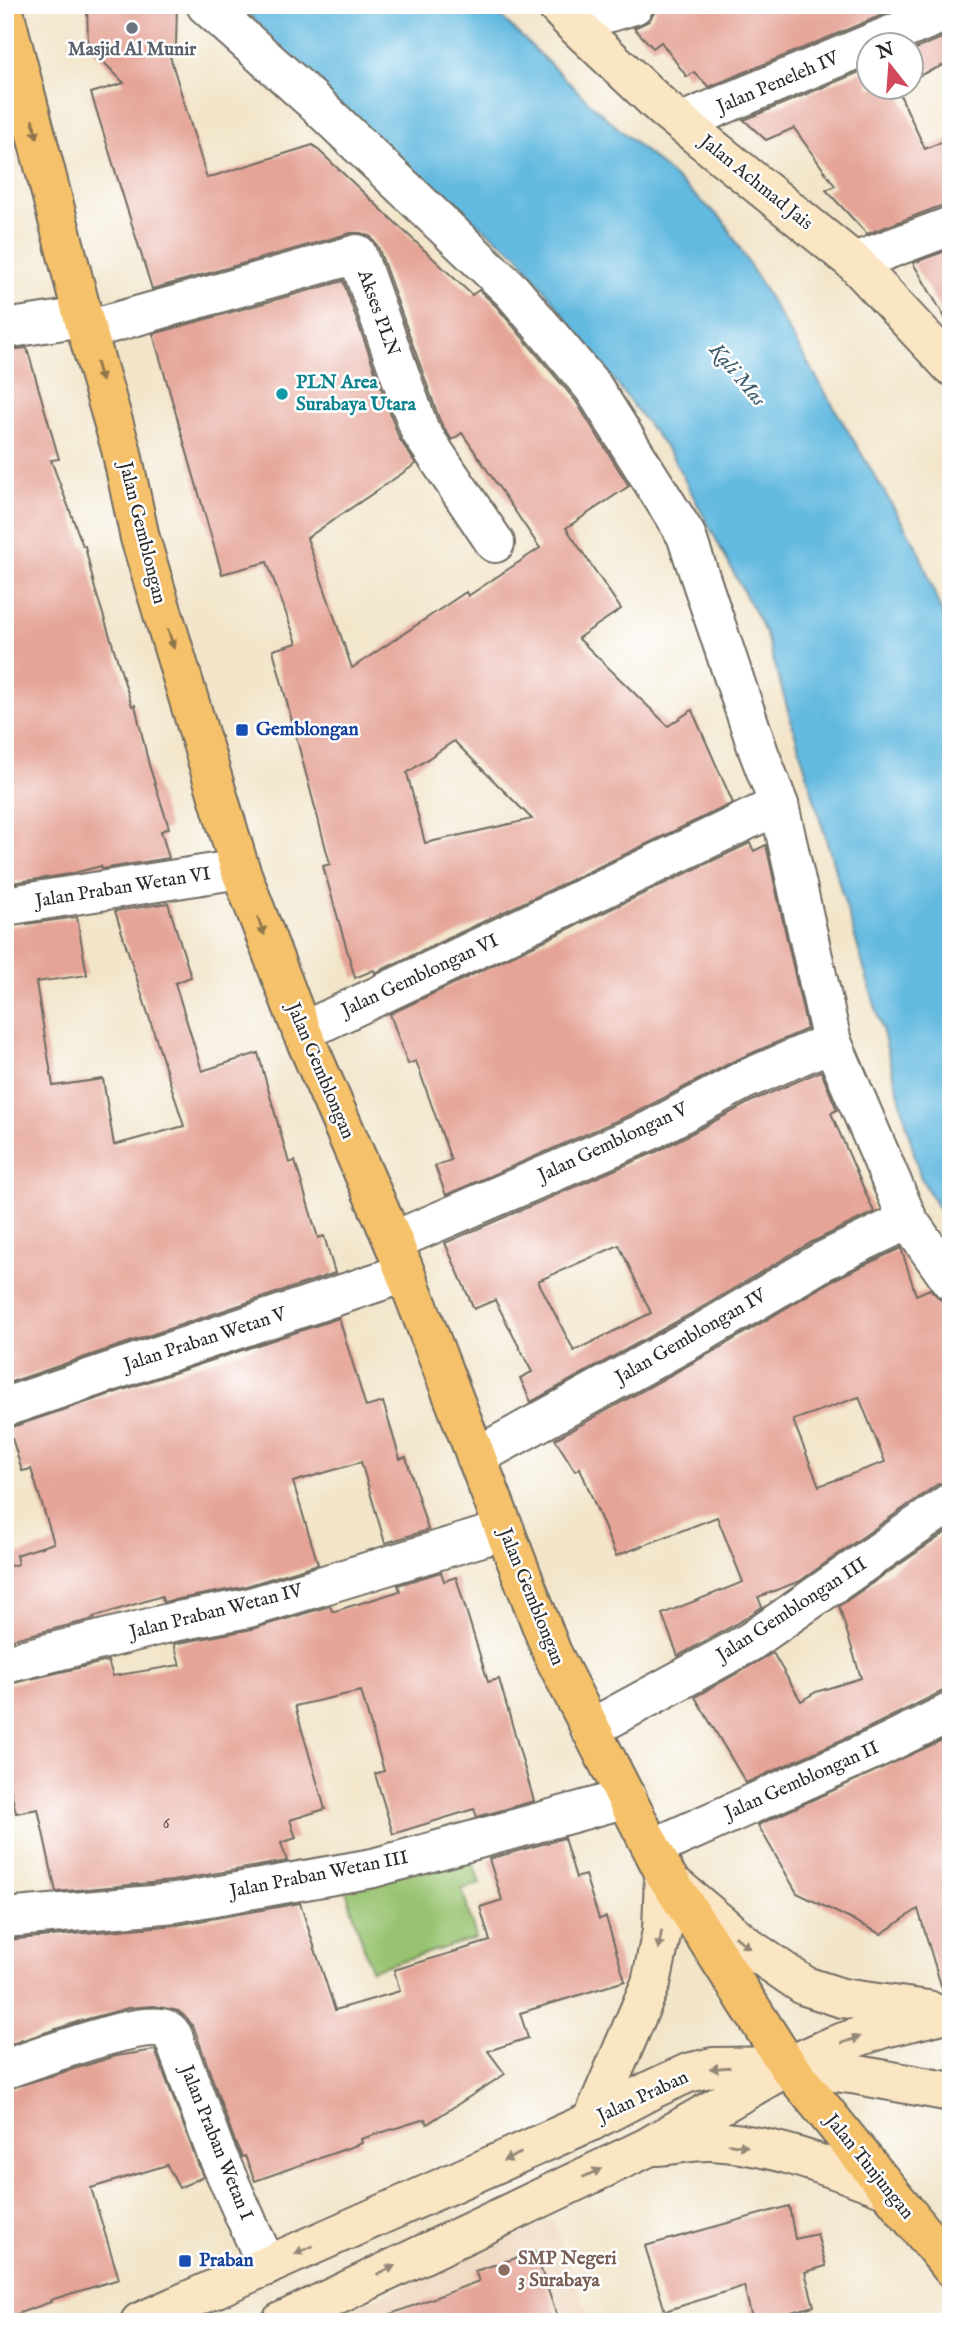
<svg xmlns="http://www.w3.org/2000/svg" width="956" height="2327" font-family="'IM FELL English',serif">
<rect width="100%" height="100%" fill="#fff"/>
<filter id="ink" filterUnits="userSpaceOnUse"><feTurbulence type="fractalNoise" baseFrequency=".0143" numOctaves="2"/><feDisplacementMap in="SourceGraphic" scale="14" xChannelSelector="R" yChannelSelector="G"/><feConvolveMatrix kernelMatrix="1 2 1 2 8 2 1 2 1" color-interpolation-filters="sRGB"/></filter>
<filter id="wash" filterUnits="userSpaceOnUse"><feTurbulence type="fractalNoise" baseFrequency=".00686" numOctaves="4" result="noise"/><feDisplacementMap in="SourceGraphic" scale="28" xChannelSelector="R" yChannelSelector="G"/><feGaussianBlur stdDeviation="1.57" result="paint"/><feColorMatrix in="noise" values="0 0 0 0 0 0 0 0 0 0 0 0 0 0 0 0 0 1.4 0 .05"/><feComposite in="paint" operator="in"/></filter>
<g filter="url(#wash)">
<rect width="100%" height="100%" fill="#f2e5ca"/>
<path fill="#eed6bb" d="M552 2219 591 2322H323Z"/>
<path fill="#98c370" stroke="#62774e" stroke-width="2" d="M461 1823 480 1884 462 1889 476 1938 371 1970 337 1862Z"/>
<path fill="#64bae0" stroke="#487286" stroke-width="2" d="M241 5H489L593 106 723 220 918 549 951 638V1231L920 1176 882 1029 765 632 672 456 517 254 346 123Z"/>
<g id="blocks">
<g fill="#e5a497" fill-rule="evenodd">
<path d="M87 5H177L176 46 169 53 207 178 313 145 472 295 479 290 496 306 575 400 629 486 566 528 621 609 578 638 668 726 692 710 733 803 375 973 374 970 355 978 323 866 330 864 273 650 297 643 267 562 222 574 153 334 343 281 399 438 416 464 307 538 352 668 466 592 468 596 540 548 462 433 452 440 440 421 378 247 371 237 361 233H351L152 289 91 93 124 83 88 46ZM454 741 532 819 425 843 407 773Z"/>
<path d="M655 5H906L709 87 694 72 687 77 661 42 653 48 634 28 649 21 655 11Z"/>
<path d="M951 34V62L911 79V51Z"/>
<path d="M869 68V88H897L925 149 951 138V205H943L867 234 826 190 835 186 794 128 766 140 744 120Z"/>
<path d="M951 249V328L913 263Z"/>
<path d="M27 348 59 459 51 460 83 546H85L95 589 132 706 135 705 149 765 169 828 161 831 169 858 102 869 101 866 70 874 5 884V350Z"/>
<path d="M750 843 754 851 766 845 807 1029 734 1061 639 1111 446 1195 435 1166 451 1160 416 1061 408 1064 390 1014Z"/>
<path d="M168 903 191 977 175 983 202 1071 258 1053 289 1163 295 1161 318 1238 324 1236 335 1273 5 1384V927L77 917 87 975 36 982 53 1086 103 1079 114 1145 184 1126 115 911Z"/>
<path d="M821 1071 837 1110 831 1113 874 1212 812 1242 694 1312 531 1402 520 1378 532 1372 495 1300 474 1309 445 1243 658 1151 754 1100ZM619 1245 651 1313 574 1351 538 1281Z"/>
<path d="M901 1248 916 1295 930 1289 941 1300 951 1302V1480L938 1484 800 1581 758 1597 762 1607 738 1623 678 1656 662 1614 743 1582 717 1517 616 1556 580 1468 575 1471 555 1439 716 1350 833 1280ZM859 1397 885 1462 819 1486 793 1420Z"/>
<path d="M339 1318 366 1407 383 1402 400 1459 406 1457 428 1530 385 1543 361 1462 293 1482 318 1564 243 1587 163 1602 162 1596 93 1617 94 1619 5 1641V1567L18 1564 16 1555 54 1543 31 1469 22 1471 9 1428Z"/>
<path d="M951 1529V1690L941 1692 868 1728 746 1783 695 1697 773 1653 801 1701 816 1692 861 1678 839 1606Z"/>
<path d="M441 1572 444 1581 456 1577 488 1682 499 1679 534 1801 477 1817 474 1809 393 1834 375 1774 384 1771 361 1691 295 1706 325 1809 290 1820 296 1838 281 1843 287 1861 172 1881 56 1892 38 1809 16 1813 5 1767V1685L108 1661 113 1676 180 1665 174 1644 252 1629 330 1606 332 1611H335L400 1591 398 1585Z"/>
<path d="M951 1736V1988L942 1989 918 1909 881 1934 797 1893 758 1825Z"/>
<path d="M564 1838 576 1878 585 1875 599 1919 606 1917 625 1981 520 2013 528 2038 488 2051 505 2074 427 2124 425 2119 361 2139 362 2143 255 2181 245 2156 242 2157 235 2142 194 2028 187 2018 178 2011 154 2006 128 2008 80 2021 5 2046V1940L177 1925 300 1903 335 2010 400 1991 394 1970 490 1941 480 1907 502 1900 489 1859Z"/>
<path d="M155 2050 203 2177 179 2188 167 2165 91 2188 119 2279 50 2300 51 2302 5 2318V2090L116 2056Z"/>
<path d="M789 2206 795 2239 817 2234 826 2266 805 2272 814 2306 753 2322 744 2286 665 2311 645 2246Z"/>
<path d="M535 2252 559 2322H381L380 2318 479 2281 475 2271Z"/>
</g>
</g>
</g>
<g filter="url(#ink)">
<use href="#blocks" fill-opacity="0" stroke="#716c63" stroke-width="2"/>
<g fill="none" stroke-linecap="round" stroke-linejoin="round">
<g stroke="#716c63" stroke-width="42">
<g id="street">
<path d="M206 5 312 100 512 291 593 387 686 535 759 753 779 805 832 1042 908 1220 951 1281"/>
<path d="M573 23 634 5"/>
<path d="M682 122 951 10"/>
<path d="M854 262 951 226"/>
<path d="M5 329 83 317"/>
<path d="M87 330 357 254 420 431 495 543"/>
<path d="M5 906 240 869"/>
<path d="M302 1032 779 805"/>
<path d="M393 1241 649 1131 744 1080 832 1042"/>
<path d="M5 1407 405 1273"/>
<path d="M476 1457 705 1331 823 1261 908 1220"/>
<path d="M5 1664 173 1622 248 1608 505 1530"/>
<path d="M590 1729 750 1642 951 1502"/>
<path d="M653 1848 877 1748 951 1712"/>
<path d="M5 1918 175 1903 373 1868 627 1798"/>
<path d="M5 2069C37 2059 138 2019 165 2029 169 2030 171 2033 173 2036L215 2150 267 2266"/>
</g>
</g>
<g stroke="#716c63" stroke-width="42">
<g id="secondary">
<path d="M556 5 573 23 663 108 854 262 951 366"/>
<path d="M678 1888 751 1949 805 1986 842 1998 928 2010"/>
<path d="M592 2121 651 1983 662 1931 664 1872"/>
<path d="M658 2146C676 2145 695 2140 712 2141 772 2144 830 2167 885 2188"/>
<path d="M140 2322 592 2121 653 2089 688 2073 713 2067 788 2066 858 2075 951 2092"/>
<path d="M281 2322 646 2148 788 2066 835 2045 884 2028 951 2012"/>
</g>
</g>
<g stroke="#716c63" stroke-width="42">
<path id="primary" d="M5 15 83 317 121 449 140 538 240 869 302 1032 393 1241 552 1653 664 1872 788 2066 951 2267"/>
</g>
<use href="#street" stroke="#fff" stroke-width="38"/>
<use href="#secondary" stroke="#fbe6c4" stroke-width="38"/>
<use href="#primary" stroke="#f5c16b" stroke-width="38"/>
</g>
<defs><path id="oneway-solid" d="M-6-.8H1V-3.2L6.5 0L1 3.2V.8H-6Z" transform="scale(1.75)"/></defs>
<g fill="#90764b">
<use href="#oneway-solid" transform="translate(35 129) rotate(76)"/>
<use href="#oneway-solid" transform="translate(99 372) rotate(74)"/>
<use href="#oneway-solid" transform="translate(171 639) rotate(73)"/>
<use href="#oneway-solid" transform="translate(261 926) rotate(69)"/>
</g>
<g fill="#938878">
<use href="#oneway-solid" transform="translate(660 1940) rotate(100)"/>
<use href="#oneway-solid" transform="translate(742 1942) rotate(39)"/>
<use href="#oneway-solid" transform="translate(851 2040) rotate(-19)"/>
<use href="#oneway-solid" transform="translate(720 2068) rotate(176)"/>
<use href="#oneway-solid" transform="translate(738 2145) rotate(9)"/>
<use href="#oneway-solid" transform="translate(512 2157) rotate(156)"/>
<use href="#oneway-solid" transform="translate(592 2173) rotate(-25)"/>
<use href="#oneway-solid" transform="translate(304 2250) rotate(156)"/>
<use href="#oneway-solid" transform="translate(386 2270) rotate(-25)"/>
</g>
</g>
<circle fill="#6b7280" stroke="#fff" stroke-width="2.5" cx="132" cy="28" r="7"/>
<circle fill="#0f9aa8" stroke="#fff" stroke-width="2.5" cx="282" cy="394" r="7"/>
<g fill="#1a4fb4" stroke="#fff" stroke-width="2.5">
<rect x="235" y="723" width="14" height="14" rx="3.5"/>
<rect x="178" y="2254" width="14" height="14" rx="3.5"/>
</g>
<circle fill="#8d6e63" stroke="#fff" stroke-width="2.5" cx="504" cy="2270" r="7"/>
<g text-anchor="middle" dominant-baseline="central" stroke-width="5" stroke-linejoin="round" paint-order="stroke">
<g font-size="16" fill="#5a4946">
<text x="166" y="1824">6</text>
</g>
<g font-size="19" font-weight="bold" fill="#5b616d" stroke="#fff">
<text x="132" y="50">Masjid Al Munir</text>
</g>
<g font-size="19" fill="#2b2b2b" stroke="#fff">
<text transform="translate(778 83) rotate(-23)">Jalan Peneleh IV</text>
<text transform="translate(756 183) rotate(39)">Jalan Achmad Jais</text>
<text transform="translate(378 313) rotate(70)">Akses PLN</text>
<text transform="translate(142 533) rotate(76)">Jalan Gemblongan</text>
<text transform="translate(123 888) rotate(-9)">Jalan Praban Wetan VI</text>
<text transform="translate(420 976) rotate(-25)">Jalan Gemblongan VI</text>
<text transform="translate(320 1071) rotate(67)">Jalan Gemblongan</text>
<text transform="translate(613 1143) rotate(-25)">Jalan Gemblongan V</text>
<text transform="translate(691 1337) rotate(-30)">Jalan Gemblongan IV</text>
<text transform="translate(205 1340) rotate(-18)">Jalan Praban Wetan V</text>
<text transform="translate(531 1597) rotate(68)">Jalan Gemblongan</text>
<text transform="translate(792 1610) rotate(-33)">Jalan Gemblongan III</text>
<text transform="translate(216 1612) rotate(-14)">Jalan Praban Wetan IV</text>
<text transform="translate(802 1781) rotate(-24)">Jalan Gemblongan II</text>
<text transform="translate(319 1875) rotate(-11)">Jalan Praban Wetan III</text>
<text transform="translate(643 2097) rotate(-25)">Jalan Praban</text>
<text transform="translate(216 2143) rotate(68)">Jalan Praban Wetan I</text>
<text transform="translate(869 2167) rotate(51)">Jalan Tunjungan</text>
</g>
<g font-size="19" font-weight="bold" fill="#0d838f" stroke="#fff" text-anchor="start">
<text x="296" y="383">PLN Area<tspan x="296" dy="22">Surabaya Utara</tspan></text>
</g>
<g font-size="19" font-weight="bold" fill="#164399" stroke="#fff" text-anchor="start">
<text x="256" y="730">Gemblongan</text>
<text x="199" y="2261">Praban</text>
</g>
<g font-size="19" font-weight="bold" fill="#785e54" stroke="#fff" text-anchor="start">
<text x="518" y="2259">SMP Negeri<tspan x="518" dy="22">3 Surabaya</tspan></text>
</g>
<g font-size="21" font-style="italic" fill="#3f5d6a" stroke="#fff">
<text transform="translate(737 375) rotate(50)">Kali Mas</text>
</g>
</g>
<rect width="956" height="2327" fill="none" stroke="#fff" stroke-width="28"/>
<g transform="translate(890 66) rotate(343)"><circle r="33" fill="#ffffff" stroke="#aaaaaa" stroke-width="2"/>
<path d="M0-5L12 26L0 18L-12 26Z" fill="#d1495b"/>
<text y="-10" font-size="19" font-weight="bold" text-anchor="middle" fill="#2b2b2b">N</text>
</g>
</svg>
